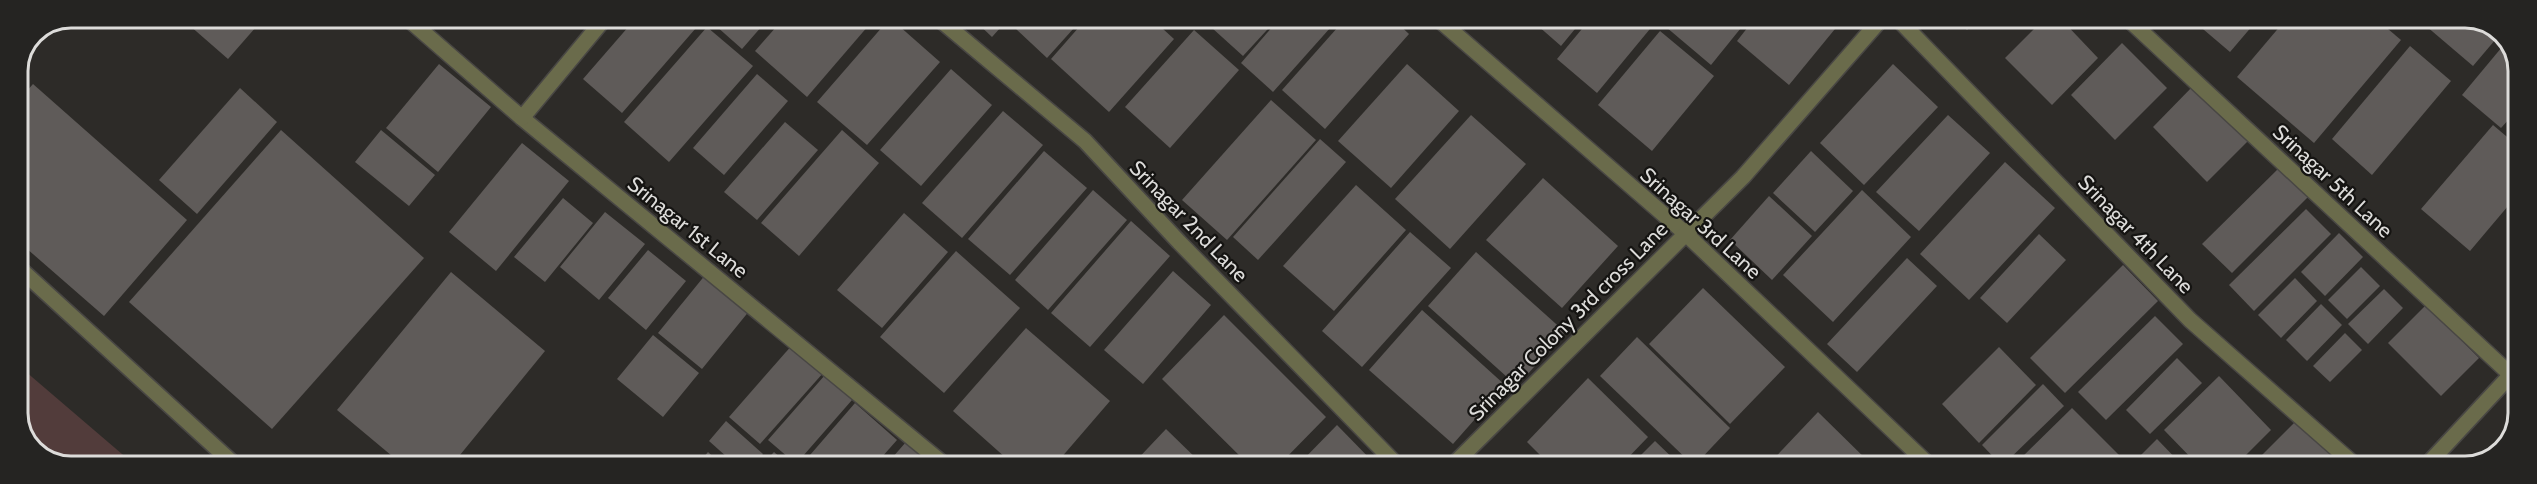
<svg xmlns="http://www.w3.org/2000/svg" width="2537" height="484" font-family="Cabin,sans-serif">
<rect width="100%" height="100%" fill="#2d2b28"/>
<path fill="#523c3b" d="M18 365 136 466 64 465 33 450 18 419Z"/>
<g fill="#5f5b59">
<path d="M181 18H264L228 59Z"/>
<path d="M636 18H685L696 28 622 113 583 79Z"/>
<path d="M707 18H769L742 49Z"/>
<path d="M784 18H875L807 97 755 51Z"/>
<path d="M890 18 940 62 867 145 817 102Z"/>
<path d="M972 18H1009L992 37Z"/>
<path d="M1024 18H1083L1047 58 1015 28Z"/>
<path d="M1087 18H1151L1174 39 1109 112 1051 59Z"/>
<path d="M1201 18H1278L1243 56Z"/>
<path d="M1280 18H1339L1273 92 1241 63Z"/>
<path d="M1346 18H1392L1409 34 1325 129 1282 90Z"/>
<path d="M1529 18H1584L1561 46Z"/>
<path d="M1591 18H1659L1597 93 1557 59Z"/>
<path d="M1673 18H1749L1711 65 1666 27Z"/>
<path d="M1755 18H1844L1789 85 1737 41Z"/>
<path d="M1955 18H1979L1967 30Z"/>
<path d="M2045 18H2060L2098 58 2052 105 2005 58Z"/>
<path d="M2190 18H2259L2230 52Z"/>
<path d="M2287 18H2375L2401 40 2314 143 2237 77Z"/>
<path d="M2433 18 2473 19 2501 33 2473 66 2426 26Z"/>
<path d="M707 27 753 66 669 162 624 122Z"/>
<path d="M1194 30 1239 70 1170 148 1125 107Z"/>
<path d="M1660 31 1714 76 1652 151 1598 105Z"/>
<path d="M2507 41 2519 65V108L2501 128 2462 95Z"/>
<path d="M2122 43 2167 88 2115 140 2071 95Z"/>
<path d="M2410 46 2451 81 2372 175 2332 139Z"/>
<path d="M439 64 491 107 438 172 386 128Z"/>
<path d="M1407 64 1459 111 1391 188 1338 141Z"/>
<path d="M1893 64 1938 107 1864 185 1820 143Z"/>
<path d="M951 69 992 105 921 186 880 150Z"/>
<path d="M757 74 788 101 724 175 693 148Z"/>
<path d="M33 84 187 220 104 316 18 241V101Z"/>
<path d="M2195 84 2250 139 2207 182 2153 127Z"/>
<path d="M240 88 277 122 197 214 159 180Z"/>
<path d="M1271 100 1316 140 1227 240 1182 200Z"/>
<path d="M1003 111 1043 145 962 238 922 203Z"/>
<path d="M1471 115 1526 164 1450 249 1395 199Z"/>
<path d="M1948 115 1990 153 1919 231 1876 192Z"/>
<path d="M785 122 818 150 757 220 724 192Z"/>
<path d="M2493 125 2519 147V193L2470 251 2421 209Z"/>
<path d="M281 130 424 258 272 429 129 302Z"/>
<path d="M381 130 435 175 409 206 355 162Z"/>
<path d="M842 130 879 163 799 256 761 223Z"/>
<path d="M1320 139 1346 162 1258 260 1233 237Z"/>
<path d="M522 143 569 181 496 271 449 232Z"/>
<path d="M1044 151 1087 188 1010 275 968 239Z"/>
<path d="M1811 151 1853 191 1815 232 1773 193Z"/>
<path d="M2005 162 2055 208 1969 300 1920 254Z"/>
<path d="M2280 167 2309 196 2232 273 2202 244Z"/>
<path d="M1543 178 1618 246 1562 308 1486 240Z"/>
<path d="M1356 185 1406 230 1334 311 1283 266Z"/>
<path d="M1093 190 1127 220 1048 310 1015 280Z"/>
<path d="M1862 190 1911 237 1833 322 1783 275Z"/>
<path d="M1769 196 1812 236 1772 280 1730 240Z"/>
<path d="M563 198 593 223 545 282 514 257Z"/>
<path d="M2306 209 2331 234 2254 311 2229 285Z"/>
<path d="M605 212 645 244 599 300 560 267Z"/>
<path d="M904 213 948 252 882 328 837 290Z"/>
<path d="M1131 221 1170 256 1090 347 1051 313Z"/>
<path d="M1410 232 1451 268 1362 367 1322 331Z"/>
<path d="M2339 233 2363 257 2325 296 2301 272Z"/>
<path d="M2039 234 2066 260 2007 323 1980 298Z"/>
<path d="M648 250 686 281 646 330 608 298Z"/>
<path d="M956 251 1020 308 944 393 880 337Z"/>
<path d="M1476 252 1565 332 1517 386 1428 306Z"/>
<path d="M1907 258 1937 286 1857 372 1827 344Z"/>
<path d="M2123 265 2158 301 2065 393 2030 358Z"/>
<path d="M2361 267 2380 286 2347 319 2328 300Z"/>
<path d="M1173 271 1211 305 1143 384 1104 350Z"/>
<path d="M451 272 545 351 451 466H404L337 410Z"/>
<path d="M706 274 750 310 702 369 658 333Z"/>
<path d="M2295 278 2317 301 2281 338 2258 315Z"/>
<path d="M1703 288 1785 367 1730 424 1649 344Z"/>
<path d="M2384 289 2403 308 2368 344 2348 324Z"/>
<path d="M2321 304 2342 325 2307 361 2286 340Z"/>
<path d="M2426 305 2479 358 2441 396 2388 343Z"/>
<path d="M1422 310 1505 385 1453 444 1369 370Z"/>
<path d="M1224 315 1326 417 1278 466H1250L1162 379Z"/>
<path d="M2155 316 2183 344 2106 420 2078 392Z"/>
<path d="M1026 328 1110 401 1054 466H1015L953 411Z"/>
<path d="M2345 333 2362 350 2330 382 2313 366Z"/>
<path d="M653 335 699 373 663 417 617 379Z"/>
<path d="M1637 337 1730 428 1694 466 1600 376Z"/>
<path d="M793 344 824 372 760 444 729 417Z"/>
<path d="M1999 347 2036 385 1979 443 1942 404Z"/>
<path d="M2177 358 2202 383 2150 434 2126 410Z"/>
<path d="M825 375 852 400 796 464 768 440Z"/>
<path d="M2219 376 2271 430 2235 466H2199L2164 430Z"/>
<path d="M1588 378 1648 437 1620 466H1551L1527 442Z"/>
<path d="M2043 384 2064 406 2002 466 1982 445Z"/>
<path d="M855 403 897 440 874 466H809L804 462Z"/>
<path d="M2072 408 2120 456 2110 466H2013Z"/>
<path d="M1818 412 1873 466H1767Z"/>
<path d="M2298 419 2344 466H2251Z"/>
<path d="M726 421 763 454 753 466H737L709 441Z"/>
<path d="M1337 425 1377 466H1297Z"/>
<path d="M1166 429 1204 466H1131Z"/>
<path d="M2511 432 2501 453 2488 458Z"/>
<path d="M2157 439 2183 466H2130Z"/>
<path d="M1655 441 1681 466H1630Z"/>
<path d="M906 442 933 466H885Z"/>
<path d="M708 452 723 466H696Z"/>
<path d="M774 452 790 466H761Z"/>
</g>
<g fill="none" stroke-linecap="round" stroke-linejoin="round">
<g stroke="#494744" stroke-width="18">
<g id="minor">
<path d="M407 18 522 118 946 466"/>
<path d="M938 18 1085 141 1179 242 1398 466"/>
<path d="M1437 18 1685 233 1930 466"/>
<path d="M1897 18 2190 320 2356 466"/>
<path d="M2127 18 2510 374"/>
<path d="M522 118 605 18"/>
<path d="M18 267 236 466"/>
<path d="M1452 466 1743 177 1882 18"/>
<path d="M2426 466 2519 366"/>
</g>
</g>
<use href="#minor" stroke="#6a6b4b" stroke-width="15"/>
</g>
<g text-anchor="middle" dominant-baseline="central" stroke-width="4.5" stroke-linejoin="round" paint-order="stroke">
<g font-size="21" fill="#dddcda" stroke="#151412">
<text transform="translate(2333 181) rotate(43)">Srinagar 5th Lane</text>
<text transform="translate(1189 221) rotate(46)">Srinagar 2nd Lane</text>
<text transform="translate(1701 223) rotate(42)">Srinagar 3rd Lane</text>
<text transform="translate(688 227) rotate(39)">Srinagar 1st Lane</text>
<text transform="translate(2136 234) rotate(46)">Srinagar 4th Lane</text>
<text transform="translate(1568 321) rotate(-45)">Srinagar Colony 3rd cross Lane</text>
</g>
</g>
<path d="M0 0H2537V484H0ZM71 28H2465A43 43 0 0 1 2508 71V413A43 43 0 0 1 2465 456H71A43 43 0 0 1 28 413V71A43 43 0 0 1 71 28Z" fill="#252422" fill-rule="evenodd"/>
<path fill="none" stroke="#dddcda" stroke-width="3" d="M71 28H2465A43 43 0 0 1 2508 71V413A43 43 0 0 1 2465 456H71A43 43 0 0 1 28 413V71A43 43 0 0 1 71 28Z"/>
</svg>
